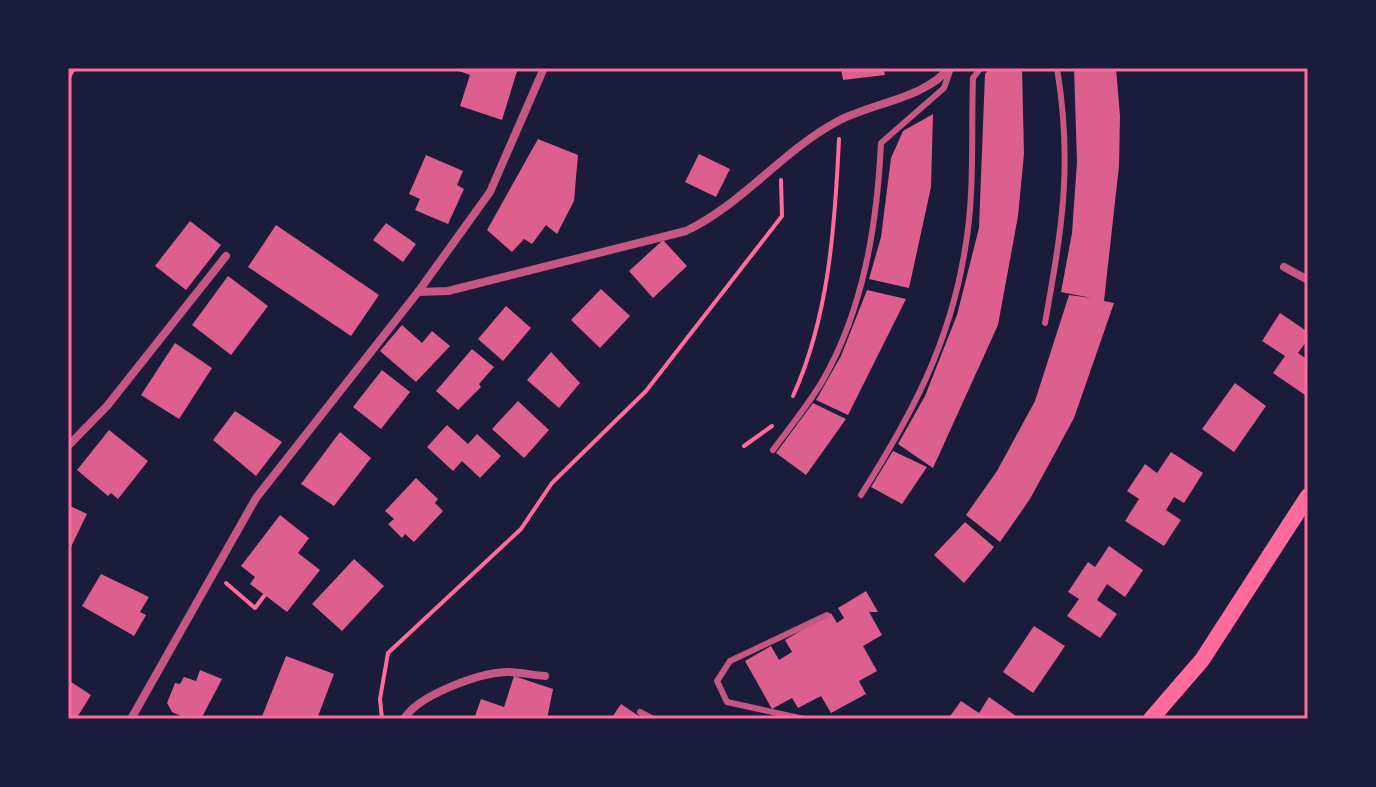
<svg xmlns="http://www.w3.org/2000/svg" width="1376" height="787" font-family="Manrope,sans-serif">
<rect width="100%" height="100%" fill="#1b1b3a"/>
<g fill="#dd5f8e">
<path d="M460 68H518L502 120 460 106 470 75 459 71Z"/>
<path d="M841 68H884L885 75 843 80Z"/>
<path d="M990 68H1022L1024 154 1018 216 998 325 933 468 898 444 925 396 957 315 979 228 985 74Z"/>
<path d="M1074 68H1116L1120 116 1119 166 1104 301 1114 303 1074 418 1030 499 1000 542 966 515 997 471 1035 401 1069 295 1092 298 1061 292 1072 233 1077 162Z"/>
<path d="M933 114 931 187 909 288 869 279 881 237 891 158 903 131Z"/>
<path d="M538 139 578 155 574 201 557 234 546 225 532 244 524 239 512 252 487 230Z"/>
<path d="M699 154 730 169 716 197 685 182Z"/>
<path d="M426 155 463 171 457 185 464 189 448 224 415 210 420 199 409 194Z"/>
<path d="M190 221 221 245 186 290 155 266Z"/>
<path d="M386 223 416 244 403 262 373 240Z"/>
<path d="M276 225 379 295 351 336 248 267Z"/>
<path d="M663 240 687 266 653 298 629 271Z"/>
<path d="M228 276 268 306 231 355 192 325Z"/>
<path d="M601 289 630 316 600 348 571 320Z"/>
<path d="M867 290 906 299 848 415 816 400 841 356Z"/>
<path d="M506 306 531 328 503 361 478 339Z"/>
<path d="M1280 313 1308 332V339L1298 353 1308 360 1305 395 1273 373 1285 356 1262 341Z"/>
<path d="M402 325 422 343 432 331 450 346 416 382 380 351Z"/>
<path d="M175 343 212 368 179 419 141 395Z"/>
<path d="M472 349 494 367 479 384 481 387 458 410 436 391Z"/>
<path d="M551 352 580 383 559 408 527 380Z"/>
<path d="M382 370 410 392 381 429 353 407Z"/>
<path d="M1235 383 1266 406 1234 452 1202 429Z"/>
<path d="M518 401 549 430 524 458 492 429Z"/>
<path d="M813 403 846 419 806 475 776 453Z"/>
<path d="M235 411 282 442 256 476 213 440Z"/>
<path d="M447 425 468 444 477 434 501 456 480 478 462 461 453 471 427 447Z"/>
<path d="M109 430 148 461 118 499 111 493 108 496 77 470Z"/>
<path d="M340 432 371 458 334 506 301 484Z"/>
<path d="M893 451 927 467 902 504 871 487Z"/>
<path d="M1171 452 1203 473 1184 503 1174 497 1166 510 1181 520 1164 546 1125 521 1139 499 1127 491 1145 464 1157 473Z"/>
<path d="M416 478 438 499 435 503 443 511 414 542 405 534 402 538 388 524 394 519 385 511Z"/>
<path d="M68 505 87 514 68 553Z"/>
<path d="M280 515 309 538 298 553 320 570 287 612 250 584 255 577 241 566Z"/>
<path d="M965 522 994 547 964 583 934 555Z"/>
<path d="M1109 546 1143 570 1125 597 1107 584 1097 600 1117 614 1100 638 1067 616 1079 599 1068 592 1088 562 1095 567Z"/>
<path d="M354 559 384 586 342 631 312 604Z"/>
<path d="M101 574 149 597 140 612 146 615 134 636 82 606Z"/>
<path d="M866 591 878 612H869L882 635 863 646 877 671 859 681 866 694 831 713 821 696 798 708 792 698 772 709 745 661 771 646 779 660 792 652 785 640 831 613 837 623 844 618 838 608Z"/>
<path d="M1034 626 1065 646 1033 693 1003 672Z"/>
<path d="M286 656 334 674 317 719H261Z"/>
<path d="M200 670 222 679 201 719H188L172 712 167 703 175 683 180 684 184 677 196 681Z"/>
<path d="M514 676 553 689 547 719H474L481 699 504 707Z"/>
<path d="M68 680 91 695 76 719H68Z"/>
<path d="M989 697 1020 719H948L961 701 979 713Z"/>
<path d="M621 704 643 719H611Z"/>
</g>
<g fill="none" stroke-linecap="round" stroke-linejoin="round">
<g stroke="#ff6b9d" stroke-width="4">
<path d="M68 79 74 68"/>
<path d="M793 396C829 317 835 225 839 139"/>
<path d="M744 446 772 426"/>
<path d="M226 583 255 608 264 596"/>
<path d="M382 719 380 699 388 653 521 529 552 483 646 391 782 216 781 180"/>
</g>
<g stroke="#c65784" stroke-width="6">
<path d="M1045 323C1062 228 1073 165 1057 68"/>
<path d="M773 450C790 427 809 404 823 380 864 308 877 224 881 143L944 88 951 68"/>
<path d="M861 495C911 416 950 344 965 249 975 194 971 134 973 78L981 68"/>
<path d="M640 712 653 719"/>
<path d="M804 719 727 702 717 681 730 661 827 615"/>
</g>
<g stroke="#c65784" stroke-width="8">
<path d="M1284 267 1308 280"/>
<path d="M418 292 448 291 686 231C744 203 784 149 840 120 876 102 922 99 950 68"/>
<path d="M68 446 107 406 226 256"/>
<path d="M131 719 256 498 418 292 490 192 544 68"/>
<path d="M404 719C418 695 479 673 506 672 519 672 532 675 545 676"/>
</g>
<path stroke="#ff6b9d" stroke-width="16" d="M1151 719 1202 660 1308 496"/>
</g>
<rect width="1376" height="787" fill="none" stroke="#1b1b3a" stroke-width="140"/>
<rect x="70" y="70" width="1236" height="647" fill="none" stroke="#ff6b9d" stroke-width="3"/>
</svg>
